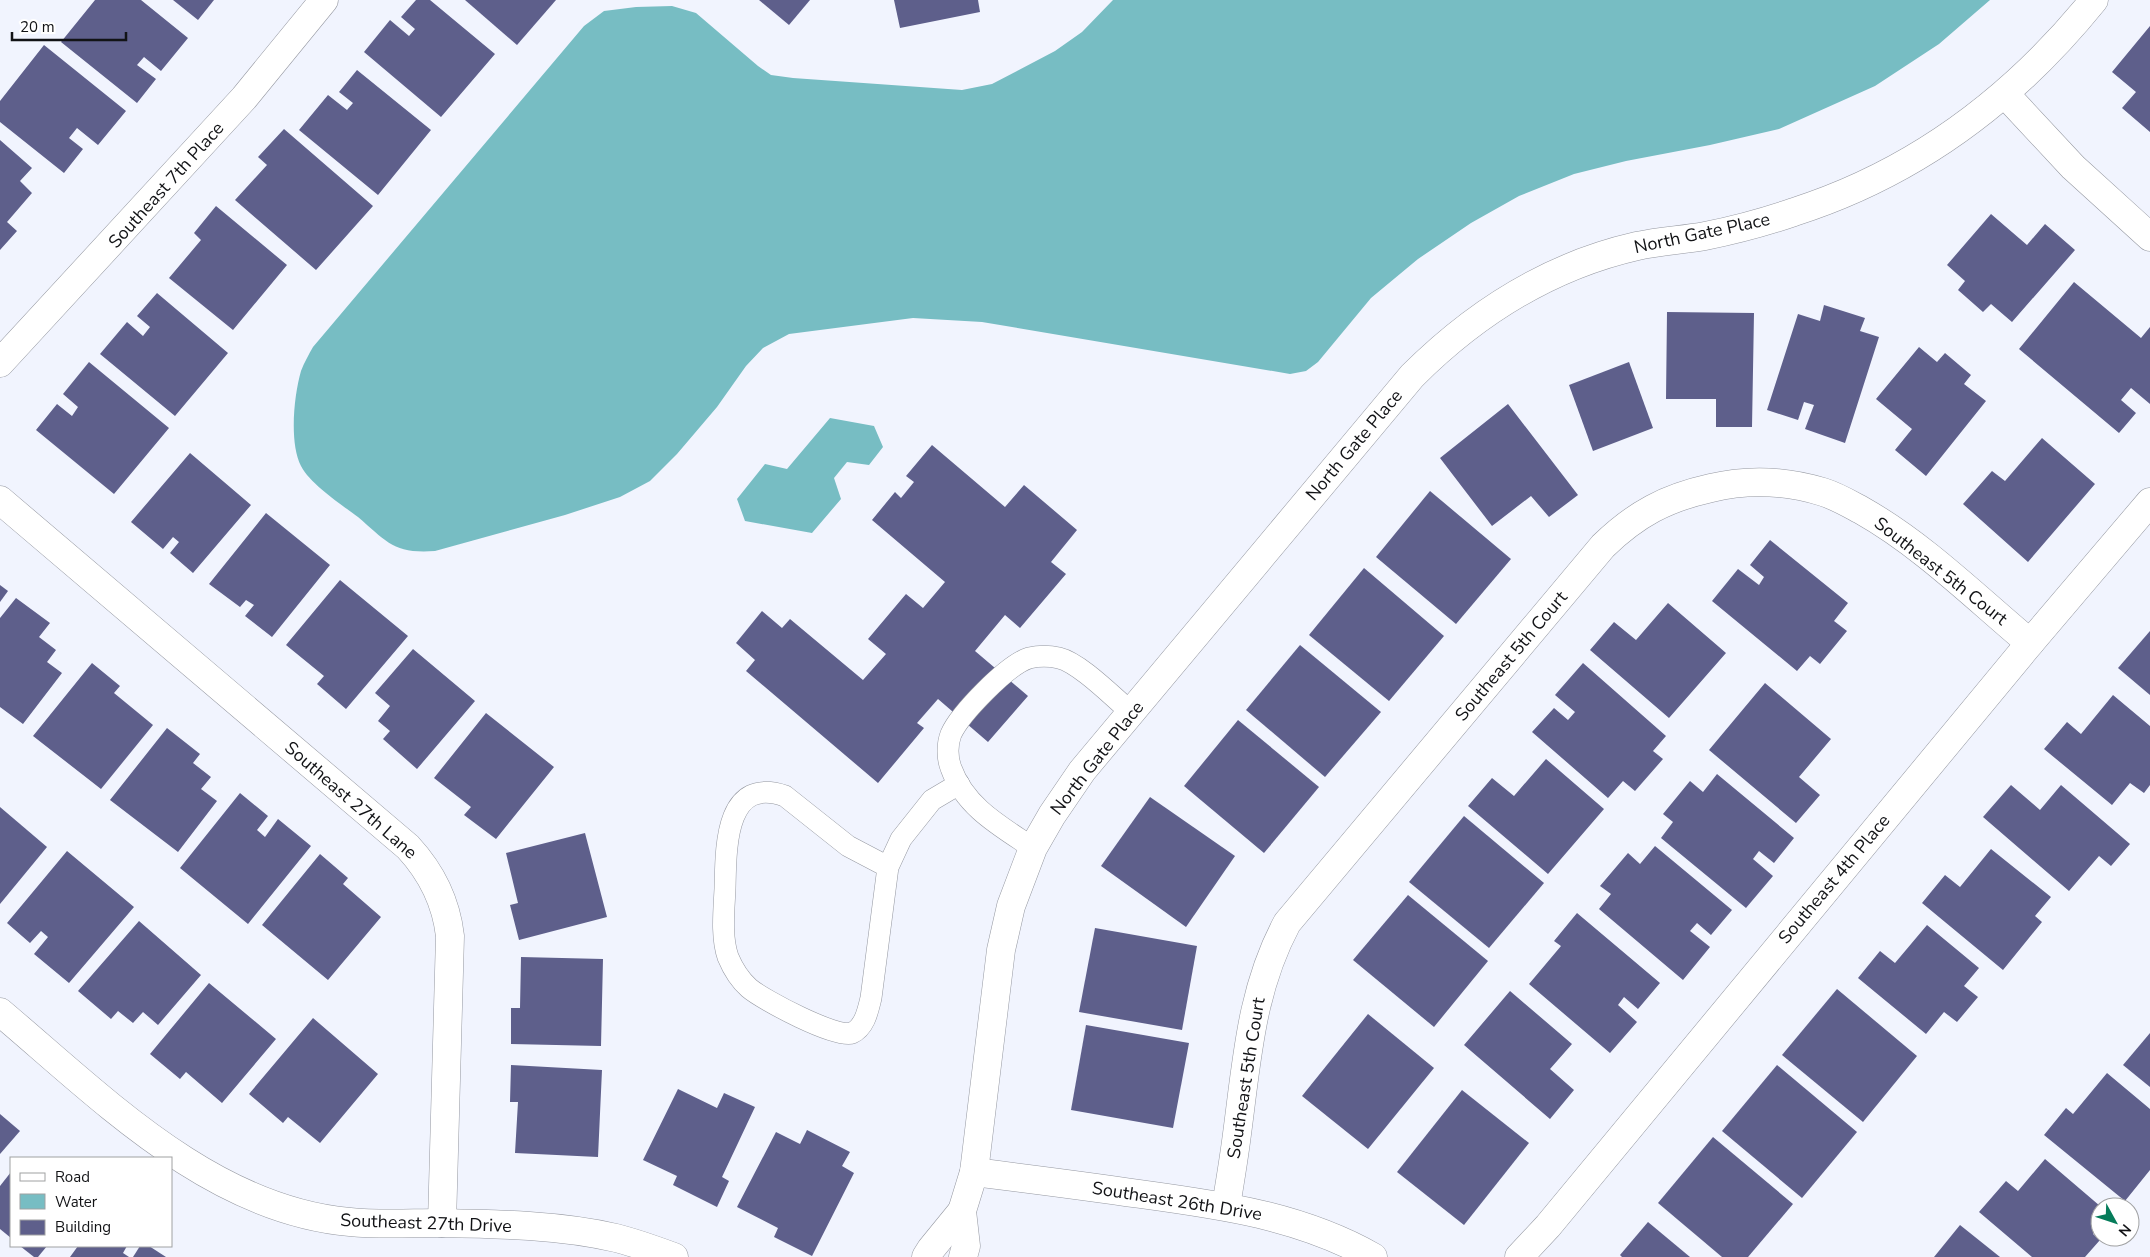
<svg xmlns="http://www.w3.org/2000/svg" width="2150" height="1257" font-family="'Nunito Sans',sans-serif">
<rect width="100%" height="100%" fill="#f1f4fe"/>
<g fill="#77bdc3">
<path d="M1113 0H1990L1939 44 1875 86 1779 129 1710 145 1626 161 1574 174 1519 196 1471 223 1418 259 1371 298 1318 362 1306 371 1290 374 982 322 913 318 789 334 763 348 746 366 717 407 677 454 650 481 620 497 565 515 435 551C394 554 387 542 358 517 341 504 311 485 301 466 289 443 294 395 301 371 304 363 309 354 313 347L584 26 604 11 636 7 672 6 696 13 758 66 771 75 793 78 962 90 992 84 1055 51 1082 32Z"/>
<path d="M830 418 874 426 883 447 869 465 847 462 834 478 841 499 812 533 745 521 737 499 765 464 787 469Z"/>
</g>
<g fill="#5e5f8b">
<path d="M95 0H141L188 38 161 71 144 57 137 65 156 79 137 103 61 42Z"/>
<path d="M173 0H214L198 20Z"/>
<path d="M416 0H430L495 54 441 117 364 52 390 20 409 36 415 29 401 17Z"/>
<path d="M465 0H556L517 45Z"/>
<path d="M759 0H810L789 25Z"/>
<path d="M894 0H978L980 12 900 28Z"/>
<path d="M2150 26V132L2122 108 2136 92 2112 72Z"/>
<path d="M44 45 126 111 98 145 77 128 69 138 83 149 64 173 0 122V101Z"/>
<path d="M357 70 431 130 378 195 299 130 328 95 347 110 353 103 339 92Z"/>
<path d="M284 129 373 206 316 270 235 200 267 165 258 157Z"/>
<path d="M0 140 32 168 20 181 32 193 7 222 17 231 0 250Z"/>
<path d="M216 206 287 265 233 330 169 278 201 240 194 233Z"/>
<path d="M1991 214 2027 245 2045 224 2075 250 2012 322 1991 304 1983 312 1958 290 1965 281 1947 265Z"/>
<path d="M2074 282 2141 338 2150 327V404L2131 388 2121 400 2136 413 2119 433 2019 349Z"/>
<path d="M157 293 228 353 175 416 100 354 127 322 143 336 150 327 137 316Z"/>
<path d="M1824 305 1865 318 1860 331 1879 337 1845 443 1805 429 1814 405 1804 402 1798 420 1767 410 1798 314 1820 321Z"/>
<path d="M1667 312 1754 313 1752 427H1716V399H1666Z"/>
<path d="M1919 347 1937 362 1945 353 1971 375 1964 384 1986 401 1926 476 1895 450 1912 429 1876 399Z"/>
<path d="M89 362 169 428 114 494 36 430 57 404 72 416 78 407 63 394Z"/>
<path d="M1629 362 1653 428 1593 451 1569 385Z"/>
<path d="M1508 404 1578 495 1549 517 1531 496 1492 526 1440 458Z"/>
<path d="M2042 438 2095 484 2028 562 1963 504 1992 471 2005 481Z"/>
<path d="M932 445 1005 507 1024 485 1077 530 1051 562 1066 574 1020 628 1005 615 975 651 1028 696 988 742 938 699 917 723 924 728 878 783 746 671 755 660 736 643 762 611 782 628 790 619 863 680 886 654 868 639 906 594 923 608 945 582 872 520 895 492 901 498 914 482 906 476Z"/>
<path d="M190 453 251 505 193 573 170 553 179 542 173 537 163 549 131 522Z"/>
<path d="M1430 491 1511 559 1456 624 1376 557Z"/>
<path d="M266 513 330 565 272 637 245 616 254 605 246 600 240 607 209 584Z"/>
<path d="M1770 540 1848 603 1834 621 1847 631 1820 664 1810 656 1797 671 1712 601 1738 569 1759 585 1764 577 1750 565Z"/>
<path d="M1364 568 1444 636 1389 701 1309 635Z"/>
<path d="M340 580 408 636 346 709 317 684 324 676 286 645Z"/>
<path d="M0 585 8 591 0 602Z"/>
<path d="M16 598 50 623 39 637 56 650 47 662 62 673 23 724 0 707V618Z"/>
<path d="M1668 603 1726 653 1669 718 1590 650 1614 622 1636 640Z"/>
<path d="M2150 631V695L2118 668Z"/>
<path d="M1300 645 1381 712 1325 777 1246 710Z"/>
<path d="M413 649 475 701 417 769 383 739 390 731 378 721 390 706 375 693Z"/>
<path d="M92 663 120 686 114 693 153 725 101 789 33 736Z"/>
<path d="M1583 663 1666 736 1653 751 1663 759 1635 791 1623 781 1608 798 1532 732 1554 708 1568 720 1575 712 1555 695Z"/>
<path d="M1765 683 1831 739 1799 777 1820 795 1796 823 1709 750Z"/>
<path d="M2113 695 2150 726V785L2144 793 2130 783 2112 805 2044 749 2067 722 2081 734Z"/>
<path d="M486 713 554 767 496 839 464 815 471 807 434 778Z"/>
<path d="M1238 720 1319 787 1264 853 1184 786Z"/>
<path d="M167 728 200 754 193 763 211 777 201 789 217 801 178 852 110 800Z"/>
<path d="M1546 759 1604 809 1548 874 1468 806 1492 778 1514 796Z"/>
<path d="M1717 774 1794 838 1774 863 1759 851 1753 859 1773 876 1746 908 1661 838 1673 822 1663 814 1690 781 1703 792Z"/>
<path d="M2011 785 2040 810 2061 785 2130 844 2111 866 2099 856 2069 891 1983 817Z"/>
<path d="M240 793 268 816 257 830 265 837 278 819 311 846 248 924 180 868Z"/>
<path d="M1150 797 1235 856 1186 927 1101 866Z"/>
<path d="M0 807 47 847 0 904Z"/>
<path d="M1464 816 1544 883 1489 948 1409 882Z"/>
<path d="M585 833 607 917 519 940 510 905 518 903 506 853Z"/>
<path d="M1655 846 1732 910 1711 935 1697 923 1690 931 1710 947 1683 980 1599 909 1611 894 1600 886 1628 853 1640 864Z"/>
<path d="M1991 849 2051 897 2035 916 2042 922 2003 970 1922 903 1945 875 1960 887Z"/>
<path d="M67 851 134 907 69 983 34 954 48 937 41 931 30 943 7 923Z"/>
<path d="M320 854 348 878 343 884 381 917 328 980 262 925Z"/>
<path d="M1408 895 1488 961 1434 1027 1353 960Z"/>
<path d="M1577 913 1660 983 1638 1009 1624 997 1618 1005 1637 1022 1610 1053 1529 984 1561 946 1554 941Z"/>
<path d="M139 921 201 975 158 1025 143 1012 133 1023 118 1011 111 1019 78 991Z"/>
<path d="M1927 925 1979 968 1964 986 1978 997 1957 1022 1944 1012 1926 1034 1858 978 1880 951 1895 963Z"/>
<path d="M1095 928 1197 946 1182 1030 1079 1012Z"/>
<path d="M521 957 603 959 601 1046 511 1044V1008H520Z"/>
<path d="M209 983 276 1039 222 1103 186 1072 180 1079 150 1054Z"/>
<path d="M1837 989 1917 1056 1863 1122 1782 1055Z"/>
<path d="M1510 991 1572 1044 1550 1069 1574 1090 1550 1119 1464 1045Z"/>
<path d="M1368 1014 1434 1068 1368 1149 1302 1096Z"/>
<path d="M313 1018 378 1074 320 1143 288 1117 283 1123 249 1094Z"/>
<path d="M1086 1025 1189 1043 1173 1128 1071 1110Z"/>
<path d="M2150 1033V1087L2123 1065Z"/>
<path d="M511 1065 602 1070 598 1157 515 1153 518 1102H510Z"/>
<path d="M1777 1065 1857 1132 1802 1198 1722 1131Z"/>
<path d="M2107 1073 2150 1109V1170L2125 1201 2044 1135 2066 1108 2073 1114Z"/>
<path d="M678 1089 717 1108 724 1093 755 1107 722 1177 729 1181 717 1207 673 1185 677 1176 643 1160Z"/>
<path d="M1462 1090 1529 1143 1464 1225 1397 1172Z"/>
<path d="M0 1114 20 1131 0 1154Z"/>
<path d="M807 1130 850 1152 842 1166 854 1173 812 1256 774 1237 778 1228 737 1207 776 1132 800 1144Z"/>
<path d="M1713 1137 1793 1204 1748 1257H1722L1658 1203Z"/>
<path d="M2045 1159 2100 1206V1225L2093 1234 2100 1240 2085 1257H2032L1979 1212 2006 1181 2018 1191Z"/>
<path d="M11 1172V1238L0 1229V1186Z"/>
<path d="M1648 1222 1690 1257H1622L1620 1255Z"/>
<path d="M1960 1225 2000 1257H1934Z"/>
<path d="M20 1246H47L38 1257H34Z"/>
<path d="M78 1246H127L123 1253 129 1257H70Z"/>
<path d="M140 1246H149L166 1257H133Z"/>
</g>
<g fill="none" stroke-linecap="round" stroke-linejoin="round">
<g stroke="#9598a1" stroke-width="22">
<g id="service">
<path d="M1033 848C1000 826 965 807 951 768 947 758 947 744 951 734 960 714 1007 665 1029 658 1038 656 1050 656 1059 658 1080 663 1114 698 1131 712"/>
<path d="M888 867 848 846 785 796C724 775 726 850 725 889 724 910 721 937 728 957 733 969 740 980 749 988 763 1000 837 1039 852 1033 865 1027 868 1010 871 998L888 867 901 839 932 800 959 784"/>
</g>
</g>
<g stroke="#9598a1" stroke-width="29">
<g id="minor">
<path d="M2005 94 2073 167 2150 237"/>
<path d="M0 363 244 98 324 0"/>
<path d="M0 500 408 847C432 873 446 901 450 936L442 1223"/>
<path d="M0 1012C101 1097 211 1210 350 1222 379 1225 410 1223 440 1223 498 1224 560 1225 616 1238 636 1243 655 1250 674 1257"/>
<path d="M974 1172C1030 1179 1085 1186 1140 1194 1221 1205 1301 1216 1373 1257"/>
<path d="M1226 1206C1230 1182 1234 1158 1237 1134 1247 1059 1251 990 1287 923L1603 546C1636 514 1666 498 1711 488 1748 479 1787 481 1823 492 1836 496 1848 503 1861 510 1923 545 1975 597 2030 643"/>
<path d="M926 1257 931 1249 962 1211"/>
<path d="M963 1257 966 1246 962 1211 974 1172 1001 950 1011 906 1033 848 1052 815 1082 771 1412 376C1475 313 1549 266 1637 246 1660 241 1683 240 1705 236 1735 230 1765 222 1794 212 1916 173 2014 99 2094 0"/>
<path d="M1519 1257 1548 1226 2030 643 2150 502"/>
</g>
</g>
<use href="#service" stroke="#fff" stroke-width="21"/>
<use href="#minor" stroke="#fff" stroke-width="28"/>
</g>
<g text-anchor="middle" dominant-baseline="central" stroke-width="4" stroke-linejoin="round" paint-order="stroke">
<g font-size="18" fill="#121316" stroke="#fff">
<text transform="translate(166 185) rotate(-48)">Southeast 7th Place</text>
<text transform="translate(1702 233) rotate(-12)">North Gate Place</text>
<text transform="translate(1354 445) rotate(-50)">North Gate Place</text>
<text transform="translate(1941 571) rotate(38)">Southeast 5th Court</text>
<text transform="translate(1511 656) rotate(-50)">Southeast 5th Court</text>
<text transform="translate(1097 758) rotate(-52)">North Gate Place</text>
<text transform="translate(351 800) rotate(41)">Southeast 27th Lane</text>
<text transform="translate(1834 879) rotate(-50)">Southeast 4th Place</text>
<text transform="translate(1246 1078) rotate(-81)">Southeast 5th Court</text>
<text transform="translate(1177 1201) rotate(9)">Southeast 26th Drive</text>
<text transform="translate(426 1223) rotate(2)">Southeast 27th Drive</text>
</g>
</g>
<rect x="10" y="1157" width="162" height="90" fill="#ffffff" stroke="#a0a1a2"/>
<rect x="20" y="1173" width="25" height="8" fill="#ffffff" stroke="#a0a1a2"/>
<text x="55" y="1182" font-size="15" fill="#121316">Road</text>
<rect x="20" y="1194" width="25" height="15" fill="#77bdc3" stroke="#a0a1a2"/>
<text x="55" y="1207" font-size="15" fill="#121316">Water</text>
<rect x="20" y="1220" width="25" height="15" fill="#5e5f8b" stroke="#a0a1a2"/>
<text x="55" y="1232" font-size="15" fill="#121316">Building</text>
<g transform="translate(2115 1222) rotate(130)"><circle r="24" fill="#ffffff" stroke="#a0a1a2"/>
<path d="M0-4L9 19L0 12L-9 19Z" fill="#057c5a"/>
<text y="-8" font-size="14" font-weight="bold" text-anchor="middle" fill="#121316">N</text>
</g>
<path d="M12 32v8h114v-8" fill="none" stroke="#121316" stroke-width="2.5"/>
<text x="20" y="32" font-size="15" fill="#121316" stroke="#ffffff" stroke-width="4" paint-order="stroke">20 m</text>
</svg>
